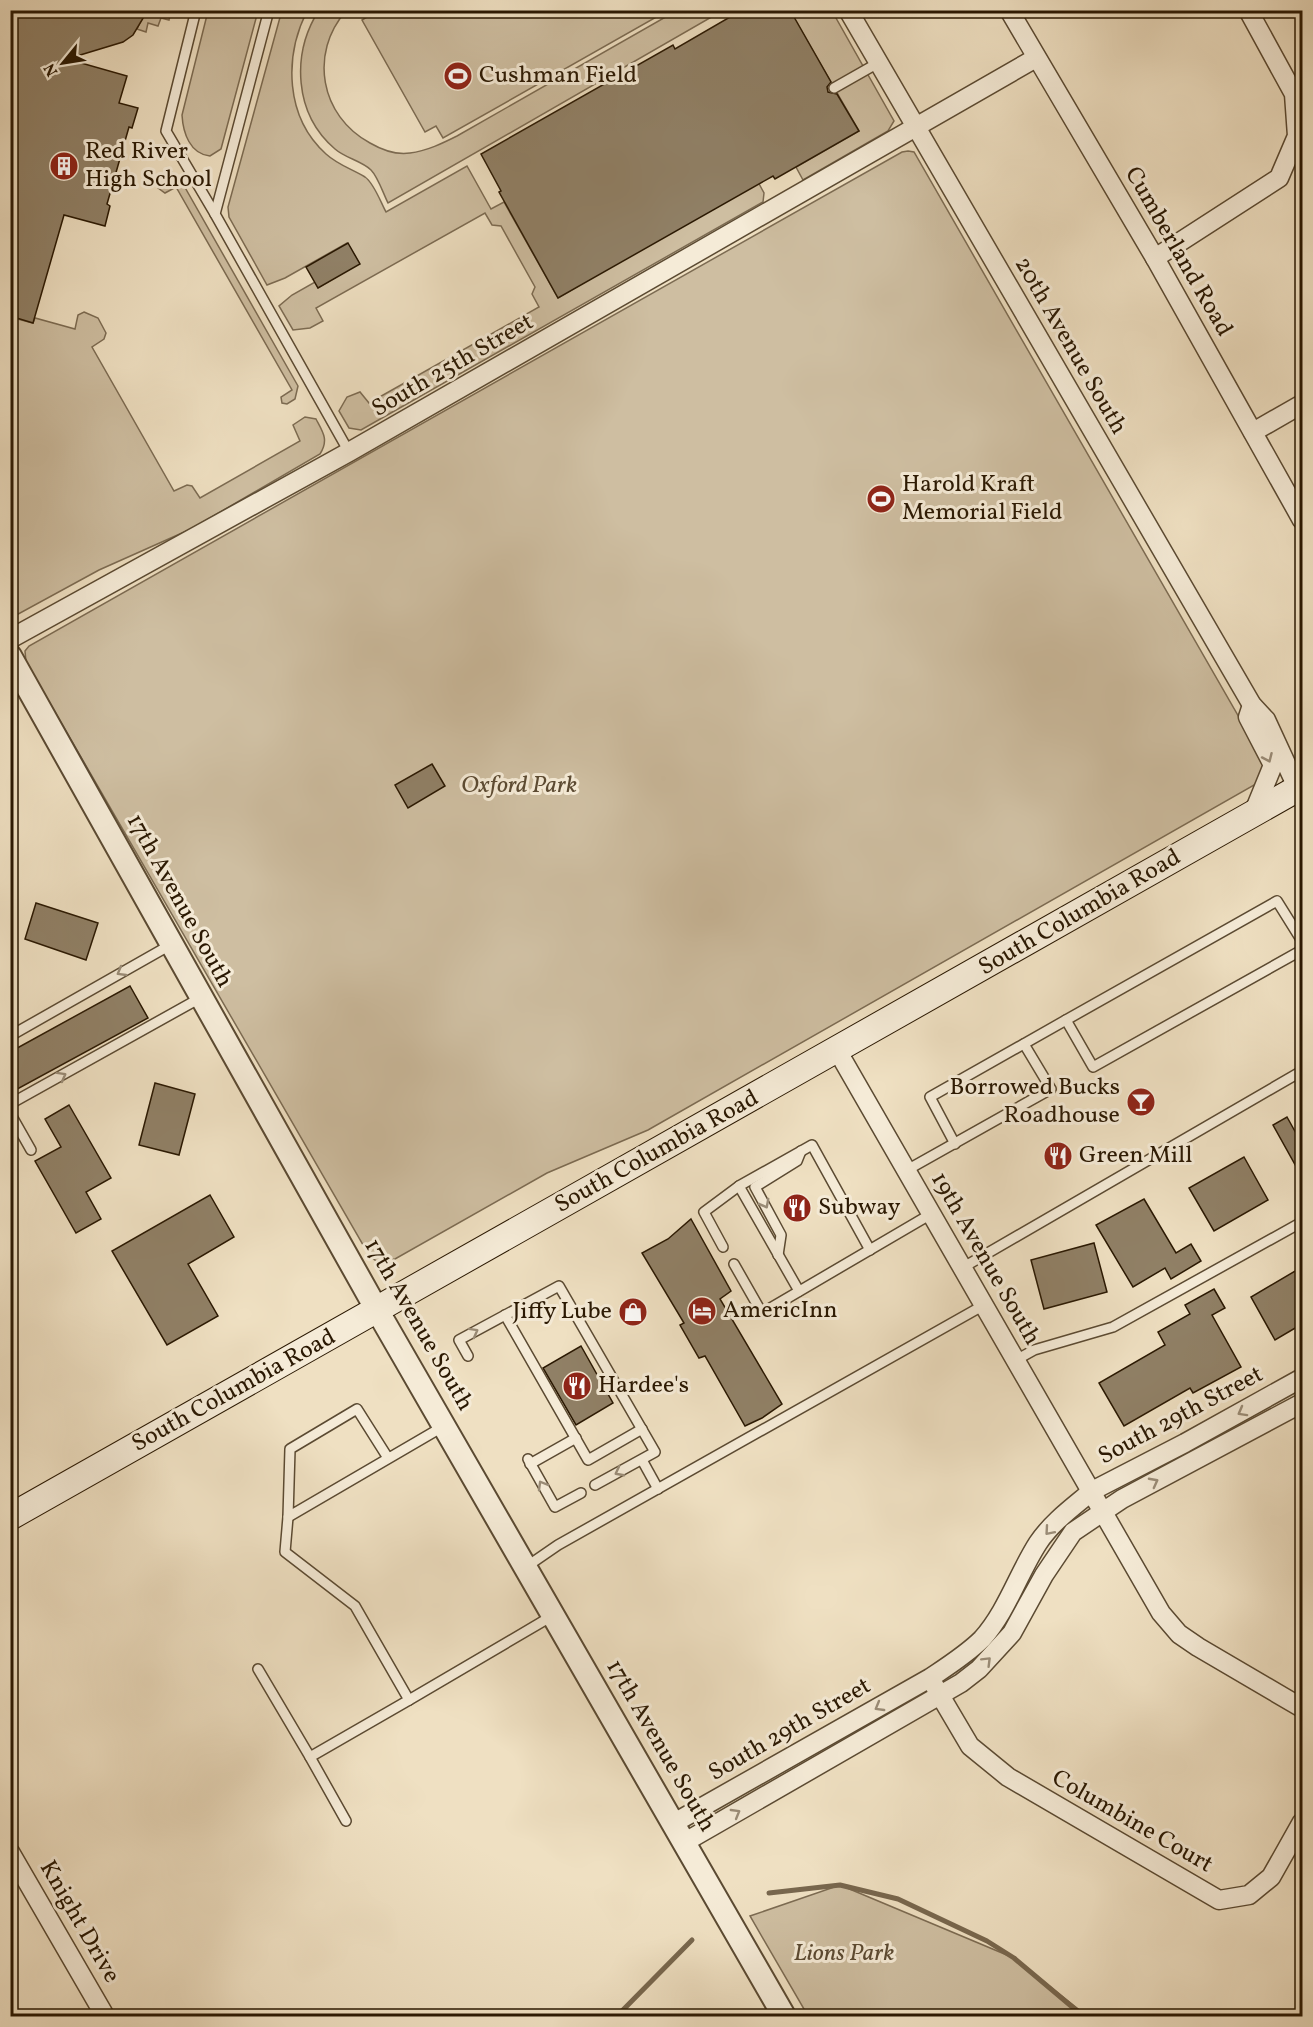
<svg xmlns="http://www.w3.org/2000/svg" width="1313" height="2027" font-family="Vollkorn,serif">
<rect width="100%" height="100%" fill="#efe0c2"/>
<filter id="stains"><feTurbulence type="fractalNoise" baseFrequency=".00333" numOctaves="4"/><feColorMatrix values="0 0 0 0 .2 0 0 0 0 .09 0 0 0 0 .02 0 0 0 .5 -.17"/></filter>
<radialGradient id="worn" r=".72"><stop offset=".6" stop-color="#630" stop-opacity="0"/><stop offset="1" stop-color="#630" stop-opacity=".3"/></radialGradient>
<g fill="#cebea1" stroke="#7c6b52" stroke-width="1.5">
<path d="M282 10 307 11C284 57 285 117 326 154 338 165 352 169 365 177 374 183 381 203 386 212L467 166 491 209 504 202 558 298 757 180 764 193 763 202 382 418 361 430 349 428 339 411 347 397 360 392 369 403 539 307 532 294 535 287 501 226 492 225 485 213 316 308 323 321 310 328 293 330 279 306 292 295 315 282 318 288 359 263 347 243 285 278 267 285 229 217 228 207Z"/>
<path d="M319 10 346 11C309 53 320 116 370 143 382 150 396 155 410 153 427 151 443 143 457 136L676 11H722L388 203C383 193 378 177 371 170 362 161 345 158 335 149 294 114 291 54 319 10Z"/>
<path d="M145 11H171L169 20 161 18 158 26 148 23 146 32 137 29Z"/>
<path d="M208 11H258L221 149 210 156C190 154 183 133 182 115Z"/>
<path d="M370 11V10L667 11 443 138 436 126 425 132 362 20 372 14Z"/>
<path d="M790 11H832L894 121 888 131 803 180 796 167 859 131Z"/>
<path d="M908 151 914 152 1263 759 1262 775 1256 784 648 1130 547 1173 395 1259 378 1262 370 1257 26 662 25 651 29 646 902 152Z"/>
<path d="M172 172 179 177 298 386 295 399 287 404 282 403 281 397 292 390 176 187 165 193 158 188 160 178Z"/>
<path d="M84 312 98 318 106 333 104 339 92 347 174 491 187 485 192 486 200 498 300 441 293 425 305 417 316 419C323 432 329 440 320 454L191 529 99 570 11 618 10 317 33 323 35 318 75 329 78 315Z"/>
<path d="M840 1885 1014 1958 1087 2016H808L750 1916Z"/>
</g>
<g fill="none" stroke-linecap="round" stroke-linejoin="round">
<g stroke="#78674e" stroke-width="5">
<path d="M769 1893 840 1885 898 1899 987 1941 1014 1958 1083 2016"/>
<path d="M617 2016 692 1940"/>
</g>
</g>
<g fill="#908066" stroke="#2a1802" stroke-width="1.5">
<path d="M10 10H148L133 35 123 42 67 59 127 76 119 103 138 108 132 128 129 127 107 204 110 206 105 226 64 215 33 323 10 316Z"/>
<path d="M742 10H790L831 82 827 87 828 92 837 94 859 131 775 179 773 176 558 298 499 192 501 191 481 154 673 45 675 49Z"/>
<path d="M348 243 360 264 318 288 306 267Z"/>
<path d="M432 764 445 786 408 808 395 785Z"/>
<path d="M36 903 98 923 86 960 25 939Z"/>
<path d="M130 986 148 1018 10 1093V1052Z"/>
<path d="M155 1083 195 1094 179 1155 139 1145Z"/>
<path d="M69 1105 111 1178 86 1192 101 1219 76 1233 35 1161 61 1147 45 1119Z"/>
<path d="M1287 1117 1302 1144V1177L1273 1125Z"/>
<path d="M1244 1157 1268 1200 1214 1231 1189 1188Z"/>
<path d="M210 1195 234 1237 188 1264 218 1316 167 1345 112 1251Z"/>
<path d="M1144 1199 1176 1253 1191 1244 1201 1261 1171 1279 1165 1268 1133 1287 1096 1225Z"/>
<path d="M691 1219 731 1291 720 1299 782 1404 762 1418 745 1426 705 1356 699 1358 680 1325 684 1323 642 1253 668 1239Z"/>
<path d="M1094 1243 1107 1292 1044 1309 1031 1260Z"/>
<path d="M1302 1267V1324L1275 1340 1251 1297Z"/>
<path d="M1214 1289 1225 1308 1212 1315 1241 1367 1193 1393 1190 1388 1124 1426 1099 1383 1165 1345 1158 1332 1190 1314 1185 1305Z"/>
<path d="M581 1346 613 1403 576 1425 543 1368Z"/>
</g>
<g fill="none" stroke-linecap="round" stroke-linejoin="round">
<g stroke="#5b4a32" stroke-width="12">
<g id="service">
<path d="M196 10 166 131 215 214"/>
<path d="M269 10 215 214 349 452"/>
<path d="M834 88 878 63"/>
<path d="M1302 941 1277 901 1066 1020 1093 1067 1302 950"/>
<path d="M10 1036 172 944"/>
<path d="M10 1104 202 997"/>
<path d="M10 1113 31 1150"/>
<path d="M955 1144 930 1097 1066 1020"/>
<path d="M907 1170 1051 1089 1024 1044"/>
<path d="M723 1247 704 1212 739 1186"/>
<path d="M778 1255 781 1235 755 1187 797 1161 801 1151"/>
<path d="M734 1264 762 1313 931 1214"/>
<path d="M962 1268 1302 1071"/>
<path d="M799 1291 739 1186 812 1145 870 1250"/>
<path d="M505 1315 588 1460 642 1429"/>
<path d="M468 1356 459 1340 559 1286 655 1452 595 1485"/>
<path d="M1016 1360 1034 1350 1113 1327 1302 1222"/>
<path d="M388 1458 357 1409 290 1449 288 1517 444 1426"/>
<path d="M528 1459 555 1507 581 1493"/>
<path d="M642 1460 658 1489"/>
<path d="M530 1464 576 1438"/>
<path d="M526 1567 558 1545 984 1305"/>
<path d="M258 1669 310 1757 409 1700 355 1606 285 1552 288 1517"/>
<path d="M409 1700 552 1616"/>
<path d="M310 1757 346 1821"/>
</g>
</g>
<g stroke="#5b4a32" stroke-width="21">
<g id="minor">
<path d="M848 10 1252 705 1266 720 1302 798"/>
<path d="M1009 10 1155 258 1302 520"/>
<path d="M1155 258 1279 178 1297 136 1294 94 1248 10"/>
<path d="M1253 432 1302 404"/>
<path d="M10 639 349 452 1036 58"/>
<path d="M1252 705 1248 717 1273 765 1253 814"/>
<path d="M837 1050 1161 1613 1179 1634 1198 1647 1302 1708"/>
<path d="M934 1685 970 1746 1008 1777 1219 1900 1249 1895 1271 1877 1302 1822"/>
<path d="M674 1823 930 1678C948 1666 967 1654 982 1639 1007 1611 1018 1574 1038 1543 1052 1522 1073 1507 1092 1491L1185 1443 1302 1378"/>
<path d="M685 1842 961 1683 979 1669 1012 1633 1044 1575 1073 1532 1122 1499 1302 1403"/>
<path d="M10 1852 105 2016"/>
</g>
</g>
<g stroke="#5b4a32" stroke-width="26">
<path id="tertiary" d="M10 656 377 1310 784 2016"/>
</g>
<g stroke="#2a1802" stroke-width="28">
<path id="secondary" d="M10 1517 1302 786"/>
</g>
<use href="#service" stroke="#f5ebd7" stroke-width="9"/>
<use href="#minor" stroke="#f5ebd7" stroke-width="18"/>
<use href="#tertiary" stroke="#f5ebd7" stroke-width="22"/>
<use href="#secondary" stroke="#f5ebd7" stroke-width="26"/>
</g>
<defs><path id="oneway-chevron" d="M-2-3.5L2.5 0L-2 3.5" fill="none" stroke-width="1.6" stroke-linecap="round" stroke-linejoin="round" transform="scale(1.5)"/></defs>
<g stroke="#9a8c77">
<use href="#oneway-chevron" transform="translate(1268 758) rotate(66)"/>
<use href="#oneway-chevron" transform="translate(121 972) rotate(150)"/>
<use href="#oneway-chevron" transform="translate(62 1076) rotate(-29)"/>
<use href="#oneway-chevron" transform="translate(765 1204) rotate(62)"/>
<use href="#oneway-chevron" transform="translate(474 1332) rotate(-29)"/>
<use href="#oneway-chevron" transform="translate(1242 1412) rotate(151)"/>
<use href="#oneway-chevron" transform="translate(619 1472) rotate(152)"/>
<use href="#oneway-chevron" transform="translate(1154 1482) rotate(-28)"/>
<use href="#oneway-chevron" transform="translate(542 1485) rotate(-120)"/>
<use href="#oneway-chevron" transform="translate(1049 1531) rotate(131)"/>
<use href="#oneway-chevron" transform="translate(987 1661) rotate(-45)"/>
<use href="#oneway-chevron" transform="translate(879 1707) rotate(150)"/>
<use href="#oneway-chevron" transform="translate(736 1813) rotate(-30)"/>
</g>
<defs>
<g id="stadium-disc" transform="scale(1.5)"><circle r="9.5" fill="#8f2418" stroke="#f5ebd7"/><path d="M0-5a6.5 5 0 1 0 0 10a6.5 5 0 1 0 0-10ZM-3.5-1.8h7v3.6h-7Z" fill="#fff"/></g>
<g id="building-disc" transform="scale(1.5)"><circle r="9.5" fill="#8f2418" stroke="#f5ebd7"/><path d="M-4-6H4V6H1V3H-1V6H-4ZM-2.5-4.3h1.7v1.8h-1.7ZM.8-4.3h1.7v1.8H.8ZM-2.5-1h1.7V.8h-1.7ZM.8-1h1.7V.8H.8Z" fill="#fff"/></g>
<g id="bar-disc" transform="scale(1.5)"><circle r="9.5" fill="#8f2418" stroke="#f5ebd7"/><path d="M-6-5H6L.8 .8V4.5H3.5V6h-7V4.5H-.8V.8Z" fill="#fff"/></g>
<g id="restaurant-disc" transform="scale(1.5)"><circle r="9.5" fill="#8f2418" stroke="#f5ebd7"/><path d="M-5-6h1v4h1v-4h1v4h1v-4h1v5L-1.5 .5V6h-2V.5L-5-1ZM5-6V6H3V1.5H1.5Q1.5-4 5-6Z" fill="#fff"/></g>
<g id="hotel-disc" transform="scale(1.5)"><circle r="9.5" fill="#8f2418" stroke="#f5ebd7"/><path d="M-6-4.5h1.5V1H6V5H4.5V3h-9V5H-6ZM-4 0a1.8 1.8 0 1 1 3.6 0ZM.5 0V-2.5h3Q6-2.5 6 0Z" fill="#fff"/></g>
<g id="shop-disc" transform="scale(1.5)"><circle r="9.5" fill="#8f2418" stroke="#f5ebd7"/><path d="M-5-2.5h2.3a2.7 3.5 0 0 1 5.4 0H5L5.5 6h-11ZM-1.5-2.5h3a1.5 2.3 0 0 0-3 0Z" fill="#fff"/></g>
</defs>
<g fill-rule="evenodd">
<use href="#stadium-disc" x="458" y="76"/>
<use href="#building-disc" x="64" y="166"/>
<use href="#stadium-disc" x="881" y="499"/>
<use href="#bar-disc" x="1141" y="1102"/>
<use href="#restaurant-disc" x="1058" y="1156"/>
<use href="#restaurant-disc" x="797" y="1208"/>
<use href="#hotel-disc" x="702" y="1311"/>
<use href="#shop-disc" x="633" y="1312"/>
<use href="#restaurant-disc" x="577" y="1386"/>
</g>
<g text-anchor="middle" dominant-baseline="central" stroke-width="6" stroke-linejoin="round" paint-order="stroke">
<g font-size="24" fill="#2a1802" stroke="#f5ebd7" text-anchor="start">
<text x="479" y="76">Cushman Field</text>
<text x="85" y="152">Red River<tspan x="85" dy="28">High School</tspan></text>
<text x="902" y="485">Harold Kraft<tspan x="902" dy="28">Memorial Field</tspan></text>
<text x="1120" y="1088" text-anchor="end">Borrowed Bucks<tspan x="1120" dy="28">Roadhouse</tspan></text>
<text x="1079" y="1156">Green Mill</text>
<text x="818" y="1208">Subway</text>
<text x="723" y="1311">AmericInn</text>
<text x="612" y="1312" text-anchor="end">Jiffy Lube</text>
<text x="598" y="1386">Hardee's</text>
</g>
<g font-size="24" fill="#2a1802" stroke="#f5ebd7">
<text transform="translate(1178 252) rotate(60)">Cumberland Road</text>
<text transform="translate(1070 346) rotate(60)">20th Avenue South</text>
<text transform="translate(453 366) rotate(-30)">South 25th Street</text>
<text transform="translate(179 901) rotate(61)">17th Avenue South</text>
<text transform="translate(1080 913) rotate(-30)">South Columbia Road</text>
<text transform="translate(657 1152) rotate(-29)">South Columbia Road</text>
<text transform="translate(985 1259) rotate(60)">19th Avenue South</text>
<text transform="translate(418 1325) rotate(60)">17th Avenue South</text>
<text transform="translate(234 1391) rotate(-29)">South Columbia Road</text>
<text transform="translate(1181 1416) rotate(-28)">South 29th Street</text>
<text transform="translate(790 1730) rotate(-30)">South 29th Street</text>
<text transform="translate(660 1746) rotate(60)">17th Avenue South</text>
<text transform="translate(1132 1822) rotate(30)">Columbine Court</text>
<text transform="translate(79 1922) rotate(60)">Knight Drive</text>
</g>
<g font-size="24" font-style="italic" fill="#5b4a32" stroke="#f5ebd7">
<text x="519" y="786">Oxford Park</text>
<text x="844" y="1954">Lions Park</text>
</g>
</g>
<rect width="1313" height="2027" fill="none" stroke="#efe0c2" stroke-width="36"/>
<rect x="12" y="12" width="1289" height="2003" fill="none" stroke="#2a1802" stroke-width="3"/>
<rect x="18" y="18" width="1277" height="1991" fill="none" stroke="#2a1802" stroke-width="1.5"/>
<g transform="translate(63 63) rotate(240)" stroke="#f5ebd7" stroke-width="4.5" paint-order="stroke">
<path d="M0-4.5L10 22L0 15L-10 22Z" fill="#2a1802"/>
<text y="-9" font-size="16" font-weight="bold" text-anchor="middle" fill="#2a1802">N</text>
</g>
<rect width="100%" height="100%" filter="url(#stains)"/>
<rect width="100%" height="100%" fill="url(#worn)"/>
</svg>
